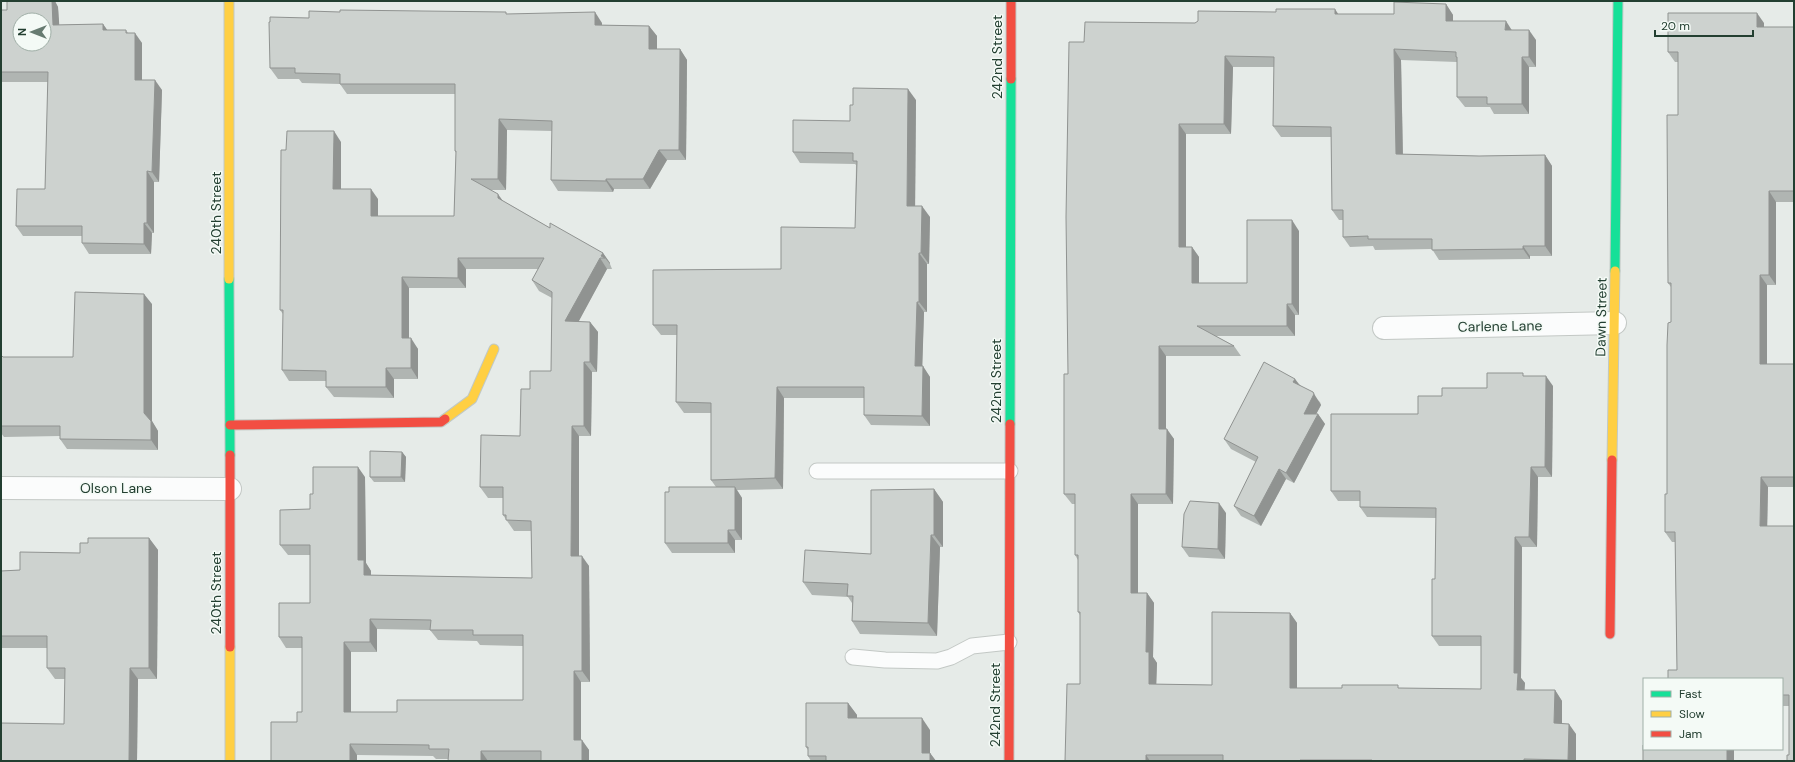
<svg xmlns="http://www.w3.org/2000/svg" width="1795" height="762" font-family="'DM Sans',sans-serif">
<rect width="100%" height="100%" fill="#e6ebe8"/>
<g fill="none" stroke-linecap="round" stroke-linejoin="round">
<g stroke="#c3c8c5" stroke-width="17">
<g id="lane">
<path d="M817 471H1010"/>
<path d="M853 657 885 660 937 661 951 657 972 646 1009 642"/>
</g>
</g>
<g stroke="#c3c8c5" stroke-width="24">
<g id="street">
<path d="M1384 328 1615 323"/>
<path d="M1 488 230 489"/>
</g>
</g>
<g stroke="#c1c9c5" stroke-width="11">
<g id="fast">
<path d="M1615 271 1618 1"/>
<path d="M229 279 230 455"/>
<path d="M1010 424 1011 79"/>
</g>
</g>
<g stroke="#c1c9c5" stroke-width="11">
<g id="slow">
<path d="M229 1V279"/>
<path d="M445 419 472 399 494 349"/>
<path d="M1612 460 1615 271"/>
<path d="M230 647V761"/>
</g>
</g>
<g stroke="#c1c9c5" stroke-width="11">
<g id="jam">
<path d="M1011 79V1"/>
<path d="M230 425 441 422 445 419"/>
<path d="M230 455V647"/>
<path d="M1610 634 1612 460"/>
<path d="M1009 761 1010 424"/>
</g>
</g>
<use href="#lane" stroke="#fbfcfc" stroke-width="15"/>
<use href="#street" stroke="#fbfcfc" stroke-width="22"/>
<use href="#fast" stroke="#16e098" stroke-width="9"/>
<use href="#slow" stroke="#ffcf43" stroke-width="9"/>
<use href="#jam" stroke="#f24e42" stroke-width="9"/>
</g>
<g fill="#b0b5b2" fill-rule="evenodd">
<path d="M55 2 58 7 59 25 103 24 107 30H126L128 33 142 43V80L162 90 159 182H154V233H152L151 254H89L82 243V236H23L16 226 45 189 48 82H1V10H7Z"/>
<path d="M1446 4 1453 15V21L1512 30 1536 40V67H1529V114H1494L1490 107H1465L1457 97V62L1401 60 1403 154 1479 156 1545 155 1552 166V256H1530V259L1439 260 1432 249 1375 250 1373 246 1350 247 1343 237V220H1339L1332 210 1331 137H1281L1273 126 1274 67H1233L1231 134H1186V247H1192L1199 257V283H1247L1299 231V315H1295V336H1216L1234 346 1241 356H1166V429L1174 439 1173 504H1138V593H1147L1154 603 1153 657 1157 663 1156 684 1212 685 1290 613 1297 623V688L1481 689V646H1439L1432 636 1435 579 1436 518 1367 517 1360 507V501H1338L1331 491 1418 414 1442 396 1487 388 1525 376 1553 386 1552 477H1538L1537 547H1522L1521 678 1525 683 1524 690H1555L1562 701V724L1576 734V761H1065L1080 684V615L1078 612V560L1075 555V504H1072L1064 494 1068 374 1084 42 1195 23 1338 14H1394Z"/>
<path d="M508 14 602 23V25L649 26 657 36V49H680L687 60 686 160H667L650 189H614L613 192 558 191 551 180 552 131 507 130 506 190H491L503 201 550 228 603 253 610 263V264L612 269H607L578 322H590L598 332 597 372H592L591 436H579V556L589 566 590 682H581V740L589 750V761H448V759H436L433 756 357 755V761H271L297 722 302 712V648H286L279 637 310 603V555H288L280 545 310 509 313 494 365 477 366 563 371 571V575L532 578 531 531H514L503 515V498H488L480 487 520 436 530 389 551 371 552 298 539 291 532 280 539 269H466V288H409V338L418 349V379H394V398L334 397 326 387V381H289L282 370 283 314 280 310 286 150 341 142V189L378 199V216H454L456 153 455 151V94H347L340 84 302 83 299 79H278L270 68 309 18ZM377 629 430 630 438 640 477 641 480 645 523 646V700L397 712H351V652H377Z"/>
<path d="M1764 23V27H1794V202H1776V285H1767V364H1794V487H1768L1767 526H1794L1789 755V706H1782V679L1677 670 1675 542H1672L1665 532 1667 494 1671 322V287L1668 283 1678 115V62H1675L1668 52Z"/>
<path d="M916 100 915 206 930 217 929 264H927V312H924L922 366 930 377V426L871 425 864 415V398H784L783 489 737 490 742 498V540H735V553H672L665 543 716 487 711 480V413H684L676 402 677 335H661L653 325 781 269 855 228 856 165 855 164 800 163 793 152 850 121Z"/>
<path d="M152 304V421L158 431V450L67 449 60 439V436L4 437 1 433V355L3 357H73Z"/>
<path d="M1295 379 1300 385 1320 402 1321 405 1316 414H1318L1325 424 1294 483 1286 479 1261 526 1241 516 1234 506 1256 462 1231 449 1224 439Z"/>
<path d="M402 452 406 457 405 482H374L370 477Z"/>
<path d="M934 489 943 502V547H940L937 636 860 634 852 621V603L848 597 812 595 803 582 871 554Z"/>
<path d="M1226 513 1225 559 1189 557 1182 547Z"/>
<path d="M149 538 158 550 157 679H138L137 761H1L64 724 65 679H55L47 668V648H1V571L20 570Z"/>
<path d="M848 703 857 715V718L930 730V753L936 761H811L808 756V750L806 747Z"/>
</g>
<g fill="#909391">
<path d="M50 1H55L58 7 60 35 53 25Z"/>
<path d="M1446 4 1453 15V32L1446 21Z"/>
<path d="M1335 9 1342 20 1335 14Z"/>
<path d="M595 12 602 23V36L595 25Z"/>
<path d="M1757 13 1764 23V37L1757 27Z"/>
<path d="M1506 21 1513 32 1505 30Z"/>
<path d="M103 24 110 34 103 30Z"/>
<path d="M649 26 657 36V60L649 49Z"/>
<path d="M1529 30 1536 40V67L1529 57Z"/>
<path d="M135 33 142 43V90L135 80Z"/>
<path d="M680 49 687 60 686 160 679 150Z"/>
<path d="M1394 49 1401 60 1403 164 1396 154Z"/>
<path d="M1225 56 1233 67 1231 134 1224 124Z"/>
<path d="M1522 57 1529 67V114L1522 104Z"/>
<path d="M155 80 162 90 159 182 152 172Z"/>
<path d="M908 89 916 100 915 216 907 206Z"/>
<path d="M499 119 507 130 506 190 498 179Z"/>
<path d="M1179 124 1186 134V257L1179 247Z"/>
<path d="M334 131 341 142V199L333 189Z"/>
<path d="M659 150 667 160 650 189 643 179Z"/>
<path d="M1545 155 1552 166V256L1545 246Z"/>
<path d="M147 171 154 182V233L147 223Z"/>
<path d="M606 179 614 189 613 192 606 181Z"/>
<path d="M371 189 378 199V227L371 216Z"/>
<path d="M1769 191 1776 202V285L1769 275Z"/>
<path d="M498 194 505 204 498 198Z"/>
<path d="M922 206 930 217 929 264 921 253Z"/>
<path d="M1292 220 1299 231V315L1292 304Z"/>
<path d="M144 223 152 233 151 254 144 244Z"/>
<path d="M1523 246 1530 256V259L1523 249Z"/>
<path d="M1192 247 1199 257V293L1192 283Z"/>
<path d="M603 253 610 263V264L605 258 601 256Z"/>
<path d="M919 253 927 264V312L919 302Z"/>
<path d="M458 258 466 269V288L458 278Z"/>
<path d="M600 258 607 269 573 332 565 321Z"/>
<path d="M1760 275 1767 285V374L1760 364Z"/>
<path d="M402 277 409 288V349L402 338Z"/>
<path d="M144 294 152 304V421L158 431V450L151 440 144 413Z"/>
<path d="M917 302 924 312 922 377 915 366Z"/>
<path d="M1287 304 1295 315V336L1287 326Z"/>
<path d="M590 322 598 332 597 372 590 362Z"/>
<path d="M411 338 418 349V379L411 368Z"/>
<path d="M1159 346 1166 356V439L1159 429Z"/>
<path d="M584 362 592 372 591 436 584 426Z"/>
<path d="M923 366 930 377V426L922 416Z"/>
<path d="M386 368 394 379V398L386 387Z"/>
<path d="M1546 376 1553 386 1552 477 1545 467Z"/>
<path d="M1295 379 1302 389 1293 382Z"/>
<path d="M777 387 784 398 783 489 775 478Z"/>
<path d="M1313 392 1321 405 1311 424 1304 414Z"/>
<path d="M1318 414 1325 424 1294 483 1286 473Z"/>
<path d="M572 426 579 436V566L571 556Z"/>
<path d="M1167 429 1174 439 1173 504 1166 494Z"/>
<path d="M402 452 406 457 405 482 401 477Z"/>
<path d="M358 467 365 477 366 563 371 571V586L364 575 358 560Z"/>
<path d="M1531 467 1538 477 1537 547 1529 537Z"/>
<path d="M1279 469 1286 479 1261 526 1254 516Z"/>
<path d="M1761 477 1768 487 1767 537 1760 526Z"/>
<path d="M735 487 742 498V540L735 530Z"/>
<path d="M934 489 943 502V547L934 535Z"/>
<path d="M1131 494 1138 504V603L1131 593Z"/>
<path d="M1219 503 1226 513 1225 559 1218 549Z"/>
<path d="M728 530 735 540V553L728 543Z"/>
<path d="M931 535 940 547 937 636 928 623Z"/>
<path d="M1515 537 1522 547 1521 678 1525 683 1524 700 1517 690 1514 673Z"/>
<path d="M149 538 158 550 157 679 149 668Z"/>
<path d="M582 556 589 566 590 682 582 671Z"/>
<path d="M1147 593 1154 603 1153 657 1157 663 1156 694 1149 684 1146 652Z"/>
<path d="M1290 613 1297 623V698L1290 688Z"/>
<path d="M370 619 377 629V652L370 642Z"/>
<path d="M344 642 351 652V722L344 712Z"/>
<path d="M130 668 138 679 137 761H129Z"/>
<path d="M574 671 581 682V750L574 740Z"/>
<path d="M1555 690 1562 701V734L1554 723Z"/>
<path d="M848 703 857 715V730L848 718Z"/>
<path d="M922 718 930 730V761L922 753Z"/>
<path d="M1569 724 1576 734V761H1569L1568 760Z"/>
<path d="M582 740 589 750V761H582Z"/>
<path d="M350 744 357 755V761H350Z"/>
<rect x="1727" y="749" width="7" height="12"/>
<path d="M481 751 488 761H481Z"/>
<path d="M930 753 936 761H930Z"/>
<path d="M1146 755 1150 761H1146Z"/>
</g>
<g fill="#cdd2cf" stroke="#909391" fill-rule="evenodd">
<path d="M7 1H52L53 25 103 24V30H126V33H135V80H155L152 172 147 171V223H144V244L82 243V226H16L17 189H45L48 72H1V10H7ZM20 20H44V44H20Z"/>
<path d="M1394 2 1446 4V21H1506L1505 30H1529V57H1522V104H1487V97H1457V57H1456V52L1394 49 1396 154 1479 156 1545 155V246H1523V249L1432 250V239H1368V236L1343 237V210H1332L1331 127 1273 126 1274 57 1225 56 1224 124H1179V247H1192V283H1247V220H1292V304H1287V326H1197L1234 346H1159V429H1167L1166 494H1131V593H1147L1146 652H1149V684L1212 685V612L1290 613V688H1342V685H1398V688L1481 689V636H1432V579H1435L1436 508 1360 507V491H1331V414H1418V396H1442V388H1487V373H1523V376H1546L1545 467H1531L1529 537H1515L1514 673H1518L1517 690H1555L1554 723 1569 724 1568 760 1524 759V761H1372V760H1300V761H1223V755H1146V761H1065L1067 684H1080V612H1078V555H1075V494H1064V374H1068L1066 217 1069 42H1084L1085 22 1195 23 1198 21V11L1276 12V9H1335V14H1394Z"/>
<path d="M340 10 506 12V14L595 12V25L649 26V49H680L679 150H659L643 179H606V181L551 180 552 121 499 119 498 179H471L498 194V198L550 228V223L603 253 601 256 605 258H600L565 321 590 322V362H584V426H572L571 556H582V671H574V740H582V761H541V751H481V761H448L449 749H429V745L350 744V761H271V722H297V712H302V637H279V603H310V545H280V510L310 509V494H313V467H358V560H364V575L532 578 531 521 506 520V515H503V487H480L481 435 520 436 521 389H530V371H551L552 292 532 280 544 258H458V278L402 277V338H411V368H386V387H326V371L282 370 283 310H280L281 150H286L287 131H334L333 189H371V216H454L456 151H455V84H340V74L295 73V68H270L269 22H270V17L309 18V11L340 12ZM370 619 431 620 430 630H473V635H523V700H397V712H344V642H370Z"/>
<path d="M1668 13H1757V27H1794V191H1769V275H1760V364H1794V477H1761L1760 526H1794V761H1787V755H1789V695H1782V679H1668V670H1677L1675 532H1665V494H1667V345L1668 323 1671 322V283H1668L1667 115H1678V52H1668Z"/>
<path d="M853 88 908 89 907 206H922L921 253H919V302H917L915 366H923L922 416 864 415V387H777L775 478 711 480V403L676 402 677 325H653V270L781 269V227L855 228 857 161H853V153L793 152V120L850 121V105H853Z"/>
<path d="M75 292 144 294V413L151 421V440L60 439V426H1V355L3 357H73Z"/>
<path d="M1264 362 1295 379 1293 382 1313 392 1314 394 1304 414H1318L1286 473 1279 469 1254 516 1234 506 1258 457 1224 439Z"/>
<path d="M370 451 402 452 401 477H370Z"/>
<path d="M669 487H735V530H728V543H665V492H669Z"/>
<path d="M934 489V535H931L928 623 852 621 853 596H847L848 584 803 582 805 550 871 554V490Z"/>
<path d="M1190 501 1219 503 1218 549 1182 547 1184 514Z"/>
<path d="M88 538H149V668H130L129 761H1V723L64 724 65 668H47V636H1V571L20 570V552L80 553V543H88Z"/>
<path d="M806 703H848V718H922V753H930V761H826V756H808V747H806Z"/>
<path d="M1643 745H1644V749H1727V761H1643Z"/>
</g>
<g text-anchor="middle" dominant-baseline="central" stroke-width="3" stroke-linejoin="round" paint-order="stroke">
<g font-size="14" fill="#233f31" stroke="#f4faf6">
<text transform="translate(997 57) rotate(-90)">242nd Street</text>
<text transform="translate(216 213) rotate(-90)">240th Street</text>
<text transform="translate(1601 317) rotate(-89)">Dawn Street</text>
<text transform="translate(1500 326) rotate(-1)">Carlene Lane</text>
<text transform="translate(996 381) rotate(-90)">242nd Street</text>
<text x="116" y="488">Olson Lane</text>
<text transform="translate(216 593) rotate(-90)">240th Street</text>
<text transform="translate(995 705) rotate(-90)">242nd Street</text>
</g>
</g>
<rect width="1795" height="762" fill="none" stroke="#233f31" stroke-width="4"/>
<rect x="1643" y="678" width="140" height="72" fill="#f4faf6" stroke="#a0afa7"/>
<rect x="1651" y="691" width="20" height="6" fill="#16e098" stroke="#a0afa7"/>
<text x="1679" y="698" font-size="12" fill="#233f31">Fast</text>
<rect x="1651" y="711" width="20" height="6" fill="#ffcf43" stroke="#a0afa7"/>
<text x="1679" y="718" font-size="12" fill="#233f31">Slow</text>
<rect x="1651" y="731" width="20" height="6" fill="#f24e42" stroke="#a0afa7"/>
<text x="1679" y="738" font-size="12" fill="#233f31">Jam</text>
<g transform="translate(32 32) rotate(270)"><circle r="19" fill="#f4faf6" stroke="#a0afa7"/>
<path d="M0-3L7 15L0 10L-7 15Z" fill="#677b71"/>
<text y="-6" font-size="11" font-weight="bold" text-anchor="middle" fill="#233f31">N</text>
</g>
<path d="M1655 30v6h98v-6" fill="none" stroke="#233f31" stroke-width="2"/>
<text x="1661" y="30" font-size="12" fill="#233f31" stroke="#f4faf6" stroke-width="3" paint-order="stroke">20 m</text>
</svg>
